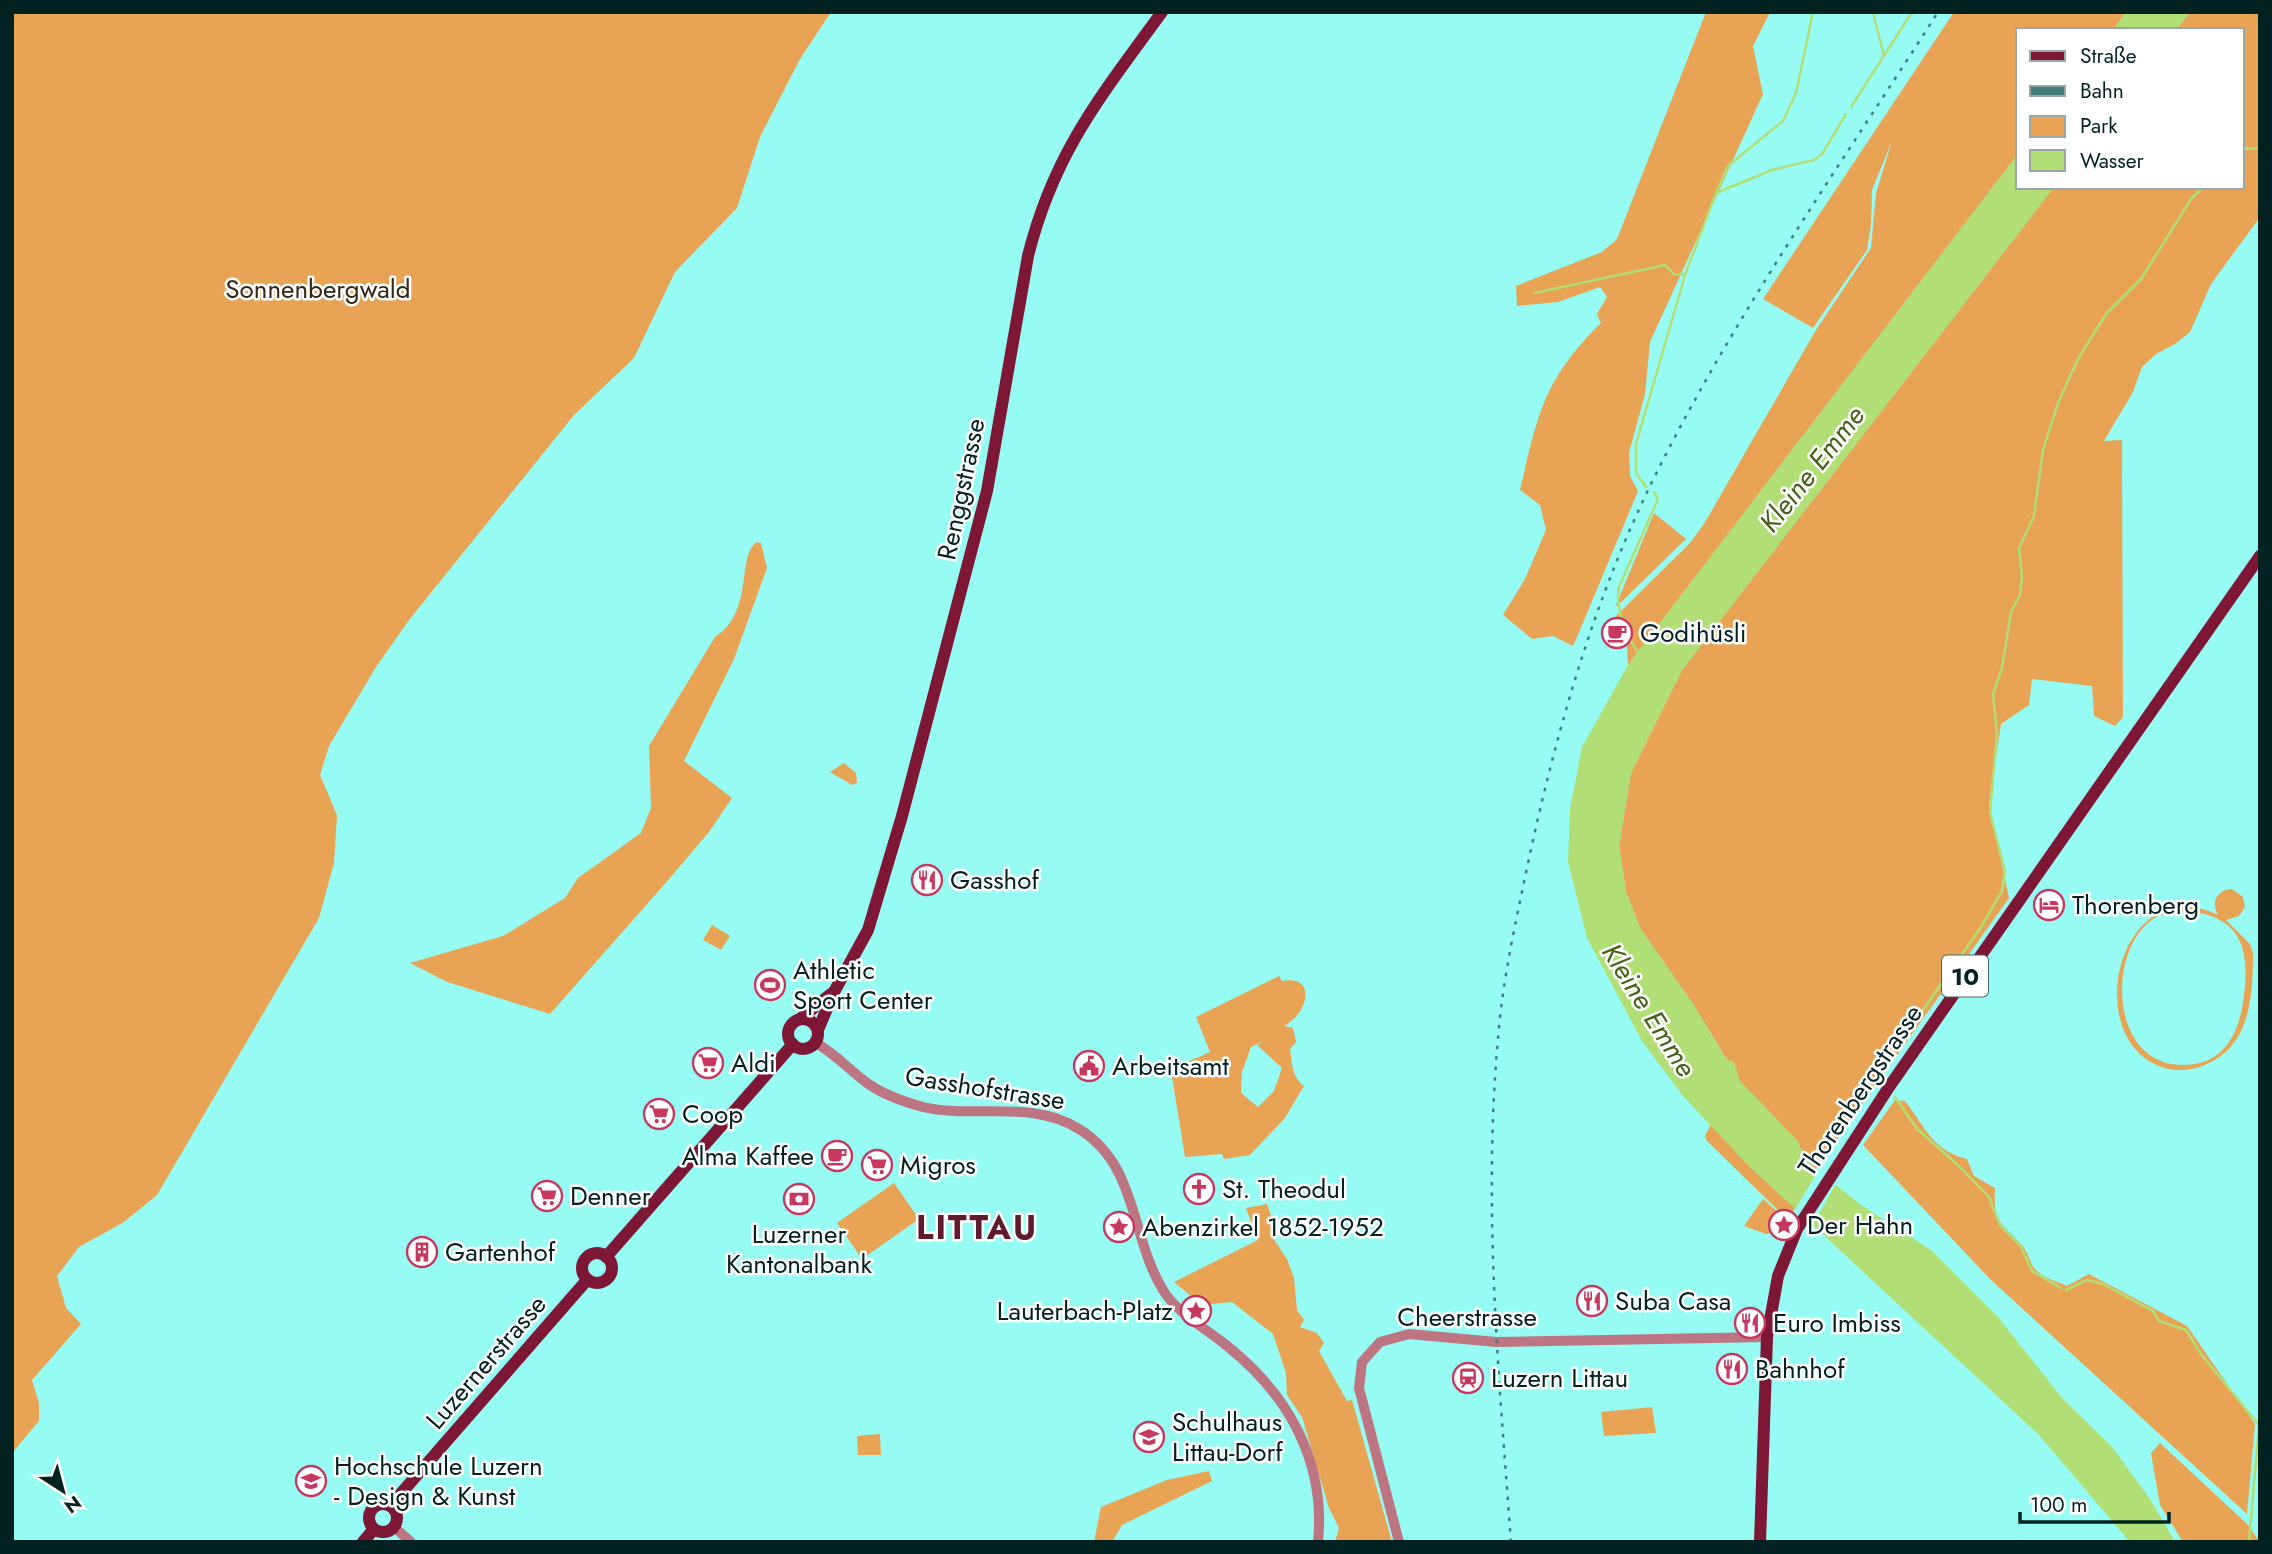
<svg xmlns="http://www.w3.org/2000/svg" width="2272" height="1554" font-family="Jost,sans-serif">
<rect width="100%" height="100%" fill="#96fbf2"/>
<g fill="#e8a454" fill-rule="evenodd">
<path d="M12 12H831L800 59 760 137 737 208 675 272 634 358 574 415 409 620 376 667 329 746 320 775 337 815 334 863 319 918 157 1195 124 1222 79 1247 57 1276 66 1308 81 1324 32 1380 39 1403V1421L12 1453Z"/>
<path d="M1706 12H1770L1753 46 1763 94 1650 342 1645 394 1629 453 1630 476 1638 491 1580 630 1573 646 1553 636 1532 639 1503 615 1525 579 1546 530 1540 505 1520 490C1538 415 1543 380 1601 323L1597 314 1607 297 1600 287 1558 302 1517 306 1516 286 1602 252 1617 239Z"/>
<path d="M1954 12H2126L2113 30H2018V154L1628 665 1626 627 1612 620 1690 543 1704 524 1816 330 1871 248 1876 193 1892 141 1872 190 1871 225 1867 250 1813 328 1763 299Z"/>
<path d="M2190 12H2260V217L2211 284 2190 332 2175 344 2156 354 2142 367 2133 392 2104 441 2122 440 2123 717 2115 726 2094 716 2092 686 2032 679 2029 705 2001 724 1989 803 2009 898 1816 1169 1805 1159 1797 1140 1739 1081 1734 1062 1727 1060 1693 1004 1640 928 1626 892 1619 846 1631 773 1682 670 2054 187H2242V30H2176Z"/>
<path d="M1654 513 1686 539 1615 608Z"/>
<path d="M757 542 761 543 767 568 734 659 684 761 732 798 709 832 663 886 550 1014 447 982 410 963 503 936 565 898 578 878 641 833 651 808 649 746 715 637C755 612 736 555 757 542Z"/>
<path d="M844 763 856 773 857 783 852 785 830 772Z"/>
<path d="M2232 889 2243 897 2245 907 2239 916 2226 920 2250 944 2253 953C2253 993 2251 1040 2213 1061 2196 1070 2179 1073 2162 1067 2079 1039 2119 868 2218 915 2211 903 2216 890 2232 889ZM2189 911C2241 917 2250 949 2244 995 2240 1032 2225 1066 2181 1065 2109 1063 2107 950 2153 919 2163 912 2176 912 2189 911Z"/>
<path d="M712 925 730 936 721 950 703 940Z"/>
<path d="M1279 976 1282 981C1317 974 1309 1013 1284 1026L1293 1028 1296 1042 1290 1049C1292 1063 1292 1077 1304 1086L1285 1118 1250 1155 1224 1159 1222 1154 1185 1157 1172 1077 1176 1067 1210 1052 1196 1017ZM1265 1040 1257 1045 1282 1068 1274 1091 1258 1107 1241 1093 1242 1072 1251 1047Z"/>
<path d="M1895 1100 1905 1101C1925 1127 1933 1151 1967 1159L1974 1176 1995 1188C1993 1223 2000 1221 2021 1244 2027 1250 2029 1260 2034 1268 2042 1278 2056 1281 2067 1286L2089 1274 2187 1326 2255 1424 2247 1514 1991 1280 1863 1145Z"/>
<path d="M1711 1124 1748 1165 1795 1208 1787 1223 1782 1214 1707 1141 1705 1136Z"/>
<path d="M894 1183 919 1219 862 1259 837 1223Z"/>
<path d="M1763 1199 1781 1215 1786 1225 1783 1231 1766 1234 1744 1226Z"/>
<path d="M1267 1204 1271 1216V1235L1287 1259 1294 1278 1297 1310 1304 1320 1300 1327 1317 1333 1324 1343 1319 1351 1347 1401 1352 1400 1392 1542H1335L1339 1528 1329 1508 1302 1417 1287 1395 1286 1373 1273 1334 1232 1302 1202 1305 1174 1282 1258 1240 1246 1208Z"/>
<path d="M1652 1407 1656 1433 1604 1436 1601 1412Z"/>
<path d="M880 1434 881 1455H858L857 1436Z"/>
<path d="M2160 1443 2247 1524 2260 1542H2183L2160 1505 2151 1453Z"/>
<path d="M1209 1471 1212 1481 1122 1525 1112 1542H1094L1101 1507 1167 1480Z"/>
</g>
<g fill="#b1df76">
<path d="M2126 12H2190L2176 30H2113Z"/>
<path d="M2018 154V187H2054L1682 670 1631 773 1619 846 1626 892 1640 928 1693 1004 1726 1059 1734 1062 1740 1081 1797 1140 1805 1160 1861 1205 1931 1250 1998 1317 2063 1399 2113 1448 2150 1499 2175 1542H2130L2039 1435 1748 1165 1683 1096 1642 1041 1587 938 1568 862 1570 809 1582 747 1628 665Z"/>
</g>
<path fill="#96fbf2" d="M1820 1168 1837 1182 1811 1228 1794 1211Z"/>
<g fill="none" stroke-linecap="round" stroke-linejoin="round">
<g stroke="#b1df76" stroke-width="2.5">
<path d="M1873 12 1884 56"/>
<path d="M1851 107 1912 12"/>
<path d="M2242 149 2260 148"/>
<path d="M1716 193 1772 170 1814 160 1822 154 1846 114"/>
<path d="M1535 293 1665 265 1674 274 1685 275"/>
<path d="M1646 487 1636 473V444L1685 275 1716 193 1728 166 1783 121 1796 93 1813 12"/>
<path d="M1638 653C1626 634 1615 609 1619 587L1658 499 1654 492"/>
<path d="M1880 1082 1878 1077 1890 1057 1981 927 2002 891 2005 871 1990 813 1997 734 1993 694 2002 668 2011 612 2020 595 2022 577 2019 548 2034 516 2043 450 2058 403 2078 359 2106 314 2141 279 2191 199 2203 187"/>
<path d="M1895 1097 1917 1129 1958 1165 1989 1197 2000 1225 2020 1245 2032 1271 2061 1288"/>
<path d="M2066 1290 2087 1280 2103 1284 2153 1311 2159 1321 2186 1330 2201 1354 2259 1425"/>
<path d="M2249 1542 2260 1413"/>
</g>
<g stroke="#bd7582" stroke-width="10">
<path d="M816 1043C836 1054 851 1072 870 1085 886 1096 905 1102 923 1107 974 1119 1032 1099 1079 1129 1138 1165 1130 1236 1163 1290 1177 1313 1205 1328 1226 1345 1288 1394 1326 1461 1318 1542"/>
<path d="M394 1527 411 1542"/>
<path d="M1399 1542 1359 1388 1362 1362 1380 1342 1409 1334 1496 1342 1767 1337"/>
</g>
<g stroke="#7e1636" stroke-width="12">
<circle cx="803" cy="1034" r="15"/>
<path d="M800 1019 831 994"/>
<path d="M818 1030 834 992 868 930 902 816 987 491 1028 256C1054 152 1101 96 1162 12"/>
<circle cx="597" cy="1268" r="15"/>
<path d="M606 1257 793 1044"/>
<circle cx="383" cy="1518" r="14"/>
<path d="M390 1506 587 1280"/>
<path d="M363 1542 374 1529"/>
<path d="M1760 1542 1767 1337 1778 1276 1797 1229 1889 1087 2260 556"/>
</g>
<path stroke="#417f7a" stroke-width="2.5" stroke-dasharray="3.5 7" stroke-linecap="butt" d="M1511 1542C1498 1365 1481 1185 1501 1009 1507 960 1518 911 1528 863 1556 733 1593 602 1652 482 1733 317 1840 166 1938 12"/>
</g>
<defs>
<g id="cafe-ring" transform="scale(1.575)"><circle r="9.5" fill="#fff" stroke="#c73860" stroke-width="1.5"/><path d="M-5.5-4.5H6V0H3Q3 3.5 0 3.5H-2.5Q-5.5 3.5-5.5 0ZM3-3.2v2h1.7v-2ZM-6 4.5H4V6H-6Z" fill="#c73860"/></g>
<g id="restaurant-ring" transform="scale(1.575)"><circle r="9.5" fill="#fff" stroke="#c73860" stroke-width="1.5"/><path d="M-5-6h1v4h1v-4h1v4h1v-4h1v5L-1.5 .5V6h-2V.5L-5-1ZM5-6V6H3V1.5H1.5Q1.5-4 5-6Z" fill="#c73860"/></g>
<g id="hotel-ring" transform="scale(1.575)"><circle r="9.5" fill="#fff" stroke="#c73860" stroke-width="1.5"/><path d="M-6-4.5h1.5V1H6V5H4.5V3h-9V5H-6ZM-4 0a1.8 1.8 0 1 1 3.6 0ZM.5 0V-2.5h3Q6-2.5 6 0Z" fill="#c73860"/></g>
<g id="stadium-ring" transform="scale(1.575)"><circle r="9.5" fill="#fff" stroke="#c73860" stroke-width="1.5"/><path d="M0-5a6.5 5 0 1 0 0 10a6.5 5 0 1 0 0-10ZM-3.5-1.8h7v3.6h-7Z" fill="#c73860"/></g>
<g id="supermarket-ring" transform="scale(1.575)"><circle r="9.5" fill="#fff" stroke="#c73860" stroke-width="1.5"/><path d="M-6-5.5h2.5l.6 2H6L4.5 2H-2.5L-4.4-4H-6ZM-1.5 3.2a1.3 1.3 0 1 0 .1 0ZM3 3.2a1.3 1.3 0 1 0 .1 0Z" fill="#c73860"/></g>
<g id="civic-ring" transform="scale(1.575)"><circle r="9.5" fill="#fff" stroke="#c73860" stroke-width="1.5"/><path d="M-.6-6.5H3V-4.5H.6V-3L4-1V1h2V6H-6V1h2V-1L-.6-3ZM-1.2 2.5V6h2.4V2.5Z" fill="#c73860"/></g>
<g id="church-ring" transform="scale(1.575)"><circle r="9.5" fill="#fff" stroke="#c73860" stroke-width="1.5"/><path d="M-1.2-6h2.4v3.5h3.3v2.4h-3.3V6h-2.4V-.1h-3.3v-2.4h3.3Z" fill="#c73860"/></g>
<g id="bank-ring" transform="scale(1.575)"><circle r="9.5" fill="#fff" stroke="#c73860" stroke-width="1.5"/><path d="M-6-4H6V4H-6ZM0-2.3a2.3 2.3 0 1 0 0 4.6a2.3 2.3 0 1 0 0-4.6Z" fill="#c73860"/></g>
<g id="sight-ring" transform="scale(1.575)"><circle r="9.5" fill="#fff" stroke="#c73860" stroke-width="1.5"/><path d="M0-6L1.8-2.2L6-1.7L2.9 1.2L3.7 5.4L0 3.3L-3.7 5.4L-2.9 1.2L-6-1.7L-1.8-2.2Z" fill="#c73860"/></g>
<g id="building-ring" transform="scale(1.575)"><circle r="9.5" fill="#fff" stroke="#c73860" stroke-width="1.5"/><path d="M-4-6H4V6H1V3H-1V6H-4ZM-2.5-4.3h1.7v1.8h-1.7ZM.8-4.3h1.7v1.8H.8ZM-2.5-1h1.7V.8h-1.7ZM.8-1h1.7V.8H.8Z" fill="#c73860"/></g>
<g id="station-ring" transform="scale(1.575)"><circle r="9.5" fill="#fff" stroke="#c73860" stroke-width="1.5"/><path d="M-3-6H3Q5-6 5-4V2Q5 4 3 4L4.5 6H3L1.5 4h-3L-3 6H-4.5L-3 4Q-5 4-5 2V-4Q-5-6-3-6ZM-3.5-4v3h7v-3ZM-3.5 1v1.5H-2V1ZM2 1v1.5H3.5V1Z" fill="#c73860"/></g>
<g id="school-ring" transform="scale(1.575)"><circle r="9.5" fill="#fff" stroke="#c73860" stroke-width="1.5"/><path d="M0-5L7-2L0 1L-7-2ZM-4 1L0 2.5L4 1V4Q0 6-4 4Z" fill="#c73860"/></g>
<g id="university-ring" transform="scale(1.575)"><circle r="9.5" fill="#fff" stroke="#c73860" stroke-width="1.5"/><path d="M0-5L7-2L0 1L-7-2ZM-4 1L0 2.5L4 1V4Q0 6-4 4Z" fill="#c73860"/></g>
</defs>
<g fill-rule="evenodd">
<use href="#cafe-ring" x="1617" y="633"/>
<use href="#restaurant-ring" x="927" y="880"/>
<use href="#hotel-ring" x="2049" y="905"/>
<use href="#stadium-ring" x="770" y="985"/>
<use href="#supermarket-ring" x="708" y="1063"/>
<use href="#civic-ring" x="1089" y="1066"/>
<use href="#supermarket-ring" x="659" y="1114"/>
<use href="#cafe-ring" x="837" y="1156"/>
<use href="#supermarket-ring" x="877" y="1165"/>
<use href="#church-ring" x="1199" y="1189"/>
<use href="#supermarket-ring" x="547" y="1196"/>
<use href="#bank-ring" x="799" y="1199"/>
<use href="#sight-ring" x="1784" y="1225"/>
<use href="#sight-ring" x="1119" y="1227"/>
<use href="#building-ring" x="422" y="1252"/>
<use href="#restaurant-ring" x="1592" y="1301"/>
<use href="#sight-ring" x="1196" y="1311"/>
<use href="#restaurant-ring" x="1750" y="1323"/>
<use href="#restaurant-ring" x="1732" y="1369"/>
<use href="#station-ring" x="1468" y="1378"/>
<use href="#school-ring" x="1149" y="1437"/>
<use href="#university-ring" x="311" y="1481"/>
</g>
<g text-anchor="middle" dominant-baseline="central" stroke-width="5" stroke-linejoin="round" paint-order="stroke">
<rect fill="#fff" stroke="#4d6463" stroke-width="2" x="1942" y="955.5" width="46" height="41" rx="5"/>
<g font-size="24" font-weight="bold" fill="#012220">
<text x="1965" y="976">10</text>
</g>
<g font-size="26" fill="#362717" stroke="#fff">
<text x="318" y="289">Sonnenbergwald</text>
</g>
<g font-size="26" fill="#012220" stroke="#fff">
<text transform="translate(961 489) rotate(-78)">Renggstrasse</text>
<text transform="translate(985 1088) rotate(9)">Gasshofstrasse</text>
<text transform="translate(1860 1090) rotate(-56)">Thorenbergstrasse</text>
<text x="1467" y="1317">Cheerstrasse</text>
<text transform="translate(486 1362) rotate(-49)">Luzernerstrasse</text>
</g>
<g font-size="26" fill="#012220" stroke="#fff" text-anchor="start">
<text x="1640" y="633">Godihüsli</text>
<text x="950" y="880">Gasshof</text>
<text x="2072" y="905">Thorenberg</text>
<text x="793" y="970">Athletic<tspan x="793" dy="30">Sport Center</tspan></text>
<text x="731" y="1063">Aldi</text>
<text x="1112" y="1066">Arbeitsamt</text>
<text x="682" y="1114">Coop</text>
<text x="814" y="1156" text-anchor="end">Alma Kaffee</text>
<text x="900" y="1165">Migros</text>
<text x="1222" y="1189">St. Theodul</text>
<text x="570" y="1196">Denner</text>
<text x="1807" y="1225">Der Hahn</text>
<text x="1142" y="1227">Abenzirkel 1852-1952</text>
<text x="799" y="1234" text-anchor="middle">Luzerner<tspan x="799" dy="30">Kantonalbank</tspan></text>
<text x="445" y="1252">Gartenhof</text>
<text x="1615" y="1301">Suba Casa</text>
<text x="1173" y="1311" text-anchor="end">Lauterbach-Platz</text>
<text x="1773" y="1323">Euro Imbiss</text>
<text x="1755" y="1369">Bahnhof</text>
<text x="1491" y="1378">Luzern Littau</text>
<text x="1172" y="1422">Schulhaus<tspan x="1172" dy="30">Littau-Dorf</tspan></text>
<text x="334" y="1466">Hochschule Luzern<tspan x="334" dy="30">- Design &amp; Kunst</tspan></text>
</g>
<g font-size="28" font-style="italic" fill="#46621a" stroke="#fff">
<text transform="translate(1812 469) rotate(-52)">Kleine Emme</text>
<text transform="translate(1649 1010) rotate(58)">Kleine Emme</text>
</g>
<g font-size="33" font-weight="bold" letter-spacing="2" fill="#5f1b2d" stroke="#fff">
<text x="977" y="1227">LITTAU</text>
</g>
</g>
<rect width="2272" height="1554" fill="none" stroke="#012220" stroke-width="28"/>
<rect x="2016" y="28" width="228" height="161" fill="#ffffff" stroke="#99a7a6" stroke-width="2"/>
<rect x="2030" y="51" width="35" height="10" fill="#7e1636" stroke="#99a7a6" stroke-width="2"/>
<text x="2080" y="63" font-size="21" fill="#012220">Straße</text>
<rect x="2030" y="86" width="35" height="10" fill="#417f7a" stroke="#99a7a6" stroke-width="2"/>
<text x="2080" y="98" font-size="21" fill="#012220">Bahn</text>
<rect x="2030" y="116" width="35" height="21" fill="#e8a454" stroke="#99a7a6" stroke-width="2"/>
<text x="2080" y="133" font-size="21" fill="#012220">Park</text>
<rect x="2030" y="150" width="35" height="21" fill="#b1df76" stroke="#99a7a6" stroke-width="2"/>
<text x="2080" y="168" font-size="21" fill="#012220">Wasser</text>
<g transform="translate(63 1491) rotate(144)" stroke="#ffffff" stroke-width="5" paint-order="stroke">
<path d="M0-5L12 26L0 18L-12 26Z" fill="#012220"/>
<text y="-10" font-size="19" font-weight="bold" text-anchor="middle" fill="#012220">N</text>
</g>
<path d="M2020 1512v10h149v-10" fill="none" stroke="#012220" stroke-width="3.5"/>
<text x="2030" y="1512" font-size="21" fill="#012220" stroke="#ffffff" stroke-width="5" paint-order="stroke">100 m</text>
</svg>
